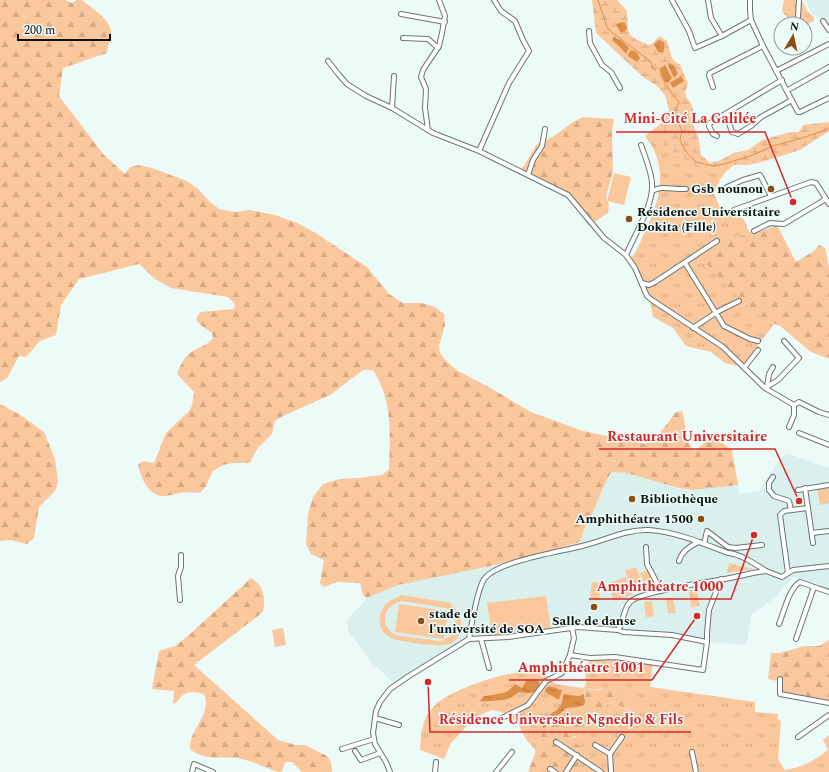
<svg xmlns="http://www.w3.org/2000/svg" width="829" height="772" font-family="Spectral,serif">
<defs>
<pattern id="grass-tufts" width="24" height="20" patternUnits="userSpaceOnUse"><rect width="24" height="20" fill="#fbc79c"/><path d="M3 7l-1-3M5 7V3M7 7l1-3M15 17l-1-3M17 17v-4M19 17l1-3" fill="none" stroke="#d6aa85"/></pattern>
<pattern id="forest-firs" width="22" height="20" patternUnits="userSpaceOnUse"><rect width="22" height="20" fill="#fbc79c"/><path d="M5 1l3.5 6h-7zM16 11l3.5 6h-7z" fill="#d6aa85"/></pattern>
<pattern id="wetland-marsh" width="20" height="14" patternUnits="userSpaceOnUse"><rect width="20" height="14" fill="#fbc79c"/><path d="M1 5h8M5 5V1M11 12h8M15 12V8" fill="none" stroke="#d6aa85"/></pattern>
<pattern id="garden-furrows" width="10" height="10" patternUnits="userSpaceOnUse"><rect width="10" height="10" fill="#fbc79c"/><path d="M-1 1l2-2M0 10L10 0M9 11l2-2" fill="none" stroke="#d6aa85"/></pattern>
<pattern id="water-ripples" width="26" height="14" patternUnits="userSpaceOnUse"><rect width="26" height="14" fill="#dd8e47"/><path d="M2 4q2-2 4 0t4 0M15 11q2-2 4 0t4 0" fill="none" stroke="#bc793d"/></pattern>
</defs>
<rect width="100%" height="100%" fill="#ecfbf8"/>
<g fill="#d9f0ec">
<path d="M806 0H829V24L825 17 812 15Z"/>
<path d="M787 453 829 468V590L793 577 775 597 751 615 747 641 743 645 578 629 467 644 398 687 370 661 348 630 347 620 367 598 398 585 515 561 580 542 584 528 591 515 602 489 611 472 627 473 678 489 693 490 738 485 740 494 759 491 779 460Z"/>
</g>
<g fill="url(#grass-tufts)">
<path d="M784 0H801C806 7 807 13 814 17V21L805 25 792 22 783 13 782 10Z"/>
<path d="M664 121 661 138 668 150 675 152 699 169 734 165C723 173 719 180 714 193L722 212 739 215 745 221 749 232 756 233 730 238 745 304 774 324 741 368 738 366 725 363 711 352 686 346 673 328 653 317 651 306 640 274 630 259C637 252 640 242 645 232 656 209 666 181 656 155 654 148 649 142 645 136Z"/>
<path d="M697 589 700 606 691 607 689 590Z"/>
<path d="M601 657 653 662 650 687 755 702V712L778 714V720L781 721 778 759 785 770C801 768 816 760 828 750L823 740 829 735V772H573L574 769 580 765 569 739 576 737 582 727 578 720 580 716H599L608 703C621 705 627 710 638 716L631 705 619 695 600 689 593 690 584 688V694L579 696 567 694 560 707 556 710 543 728H544L536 751 526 739 517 722 505 713 492 710 482 714 466 727 451 743 444 759 420 750C421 732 422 718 435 705 453 688 508 671 532 671 542 671 549 676 555 684L584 688 586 683 585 675 590 658Z"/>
</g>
<g fill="url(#forest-firs)">
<path d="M0 0H65L72 3 77 0H82C91 8 110 19 111 31 111 38 108 46 107 53L63 68 59 96 104 155 125 174 130 167 139 165 152 168 187 181 198 189 209 201 219 209 235 212 250 210 275 215 297 223 314 232 367 267 389 294 403 303H422L435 307 444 314 445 325 439 346 440 353 446 361 458 371 487 386 531 412 583 431 645 444 655 439 667 424 676 412 682 411C687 424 683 441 695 451L706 441 716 438 732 450 738 485 693 490 678 488 627 473 611 472C603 486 598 501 591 516 586 525 583 532 580 542L515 561 398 585 367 598 363 595 360 583 337 582 324 587 320 584 324 560 311 554 306 544 308 514 313 497 323 484 340 479 359 478 382 475 389 469C390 435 393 400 373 370H363L330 395 285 415 275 421 272 434 257 449 250 463H232L223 465 213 471 206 486 200 493C191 492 184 492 175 494 171 495 167 496 163 496 148 496 140 476 138 464L144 461 154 463 166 433 189 411 192 406 194 392 177 374C180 366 184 357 191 352 199 347 207 346 213 338L212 333 199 324 196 319 200 312 234 309 235 304 228 297 171 288 155 279 139 264 79 279 61 305 56 335 40 341 26 357 19 356 7 378 0 382Z"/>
<path d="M583 117 614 119 612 132 613 171 606 197 609 205 608 213 589 226 568 195 520 172 537 144 554 136 573 122Z"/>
<path d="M777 225 796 262 814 251 819 245 825 248 829 267V359L811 352 780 326C751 316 724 282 703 260L730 238 756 233Z"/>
<path d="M0 404 19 414 44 432 55 459 58 482 55 491 39 507 34 538 27 544 10 540 0 541Z"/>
<path d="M251 578C264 586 266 598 263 612L194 665 278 740 296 745H305L327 756 331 762 332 772H302L292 762H286L281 772H278C266 768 248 759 236 758 220 756 204 761 190 749 188 730 213 714 204 694 195 692 188 690 181 697 178 700 177 703 173 704L174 691 152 689 159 651 175 646 189 635Z"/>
<path d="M829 640V703L780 694V680L777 681 768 679 771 653H780L804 646H819Z"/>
<path d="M584 688C587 689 590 690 593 690 599 691 605 689 612 691 620 693 638 708 639 717 629 709 620 705 608 703L599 716H580L578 720 582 727V733L569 739 586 751 580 765 574 769 573 772H528L544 728 549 720 558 715 567 708 578 707 585 697Z"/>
</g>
<path fill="url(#wetland-marsh)" d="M592 0H617L627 11 628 29 630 35 637 40 649 45 653 43 660 36 667 41C670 48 670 62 680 64L688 84 685 92 686 97 691 103 695 116 692 121 699 140 701 155 710 163 721 160 733 153 748 150 762 140 790 132H797L800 131 803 125 829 122V131L800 150 762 162 748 165H734L699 169 675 152 668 150 663 144 661 138 664 121 669 110 665 95 657 86 643 77 596 33Z"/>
<path fill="url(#garden-furrows)" d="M729 563 753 569 727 573Z"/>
<g fill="#fbc79c" fill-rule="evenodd">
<path d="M614 173 631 177 624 205 607 201Z"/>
<path d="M829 486V503L820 505 817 488Z"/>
<path d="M636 567 644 587 633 592 625 571Z"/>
<path d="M648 570 654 583 645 587 640 573Z"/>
<path d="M626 577 632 595 614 601 608 583Z"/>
<path d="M592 582 601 583 599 600 590 599Z"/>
<path d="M401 595 452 603 451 605C458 611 462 616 461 626 460 652 431 645 414 643 406 641 395 641 388 636 377 629 378 612 386 604 390 599 397 599 401 595ZM402 601 446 608C462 618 456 638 439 641L395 635C379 624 383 606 402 601Z"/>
<path d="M546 596 551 629 492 636 487 603Z"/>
<path d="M673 598 676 613H668L666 599Z"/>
<path d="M652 601 654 616 646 617 644 602Z"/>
<path d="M399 604 448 611 444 639 395 632Z"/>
<path d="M283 628 286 645 275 647 272 630Z"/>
</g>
<g fill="url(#water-ripples)">
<path d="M623 22 625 23 627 28 625 31 621 33 616 24Z"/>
<path d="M613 37 622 41 629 48 626 54 620 47 613 41Z"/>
<path d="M659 40 664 42V49L663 53 658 52 654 44Z"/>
<path d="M631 50 636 52 640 58 637 62 628 56V54Z"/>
<path d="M669 63 673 65 678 73 674 78 668 65Z"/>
<path d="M665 65 672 78 668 83 663 80V78L659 69Z"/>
<path d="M681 76 684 81 673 88 670 83Z"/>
<path d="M534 680 539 682 540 688C534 694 526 694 519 692 515 695 511 698 507 699 506 700 481 702 480 701L484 696C488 696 506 693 508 691 511 689 513 686 515 684L522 688 526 681Z"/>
<path d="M549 686 562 690 559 700 545 692V689Z"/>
<path d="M564 694 579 696 584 694 585 702 584 705 578 707 567 708 558 715 549 720 546 727 543 728C540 716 555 714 560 706 563 702 562 698 564 694Z"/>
</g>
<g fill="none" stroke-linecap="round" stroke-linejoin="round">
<g stroke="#dd8e47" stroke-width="1">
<path d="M598 0 607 27 610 31 650 61 653 66H651L656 71"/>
<path d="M660 74C666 84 671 94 679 102L676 110V117L682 131 680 140 686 152 696 162 713 166 724 164 753 155 773 146 802 138 820 132 829 128"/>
</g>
<g stroke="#697674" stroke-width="6">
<g id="minor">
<path d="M672 0 689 31 695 48 722 36 751 20"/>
<path d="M708 0 711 18 722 36"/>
<path d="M750 0V11L751 20 763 46 798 112H800L829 98"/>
<path d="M401 14 445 22"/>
<path d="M798 17 799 0"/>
<path d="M823 21 829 30"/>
<path d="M589 31 590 43 602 65 611 72 620 88"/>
<path d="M403 38 428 39 438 48"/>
<path d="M328 61 339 75 347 84 366 96 392 108 433 133 479 151 568 195 604 238 626 255 635 268 647 296 652 300 723 347 765 388 794 405V415L789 427"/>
<path d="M776 71 829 44"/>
<path d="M713 87 709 75 710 73 763 46"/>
<path d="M788 90 829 67"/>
<path d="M392 108 394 76"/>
<path d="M728 113V120L732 132 738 134 751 126 761 117 792 100"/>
<path d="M428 130 425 108 426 89 421 77 423 70 439 46 442 33 445 16 439 0"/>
<path d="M717 136 713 134 709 126 710 123 782 80"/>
<path d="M479 151 509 83 529 51 523 40 515 21 501 11 494 0"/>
<path d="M528 175 533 160 542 146 545 129"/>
<path d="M727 187 743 180 760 175 771 196"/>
<path d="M652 191C663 185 673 190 686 189"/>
<path d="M734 210 811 182 816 183 829 204"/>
<path d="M754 231 770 223 784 224 826 199"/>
<path d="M626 255C634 236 654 204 652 184 652 176 644 153 641 145"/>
<path d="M685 263 724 326 750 339 758 341"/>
<path d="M642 283 649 285 655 282 717 241"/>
<path d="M693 328 717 312 739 301"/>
<path d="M744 368 758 350"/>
<path d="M767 387 769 374 773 367"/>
<path d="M765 388 778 380 799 358 784 341"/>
<path d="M794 405 799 402 819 412 829 415"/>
<path d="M799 433 829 445"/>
<path d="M773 477 769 483V490L774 496 789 501 791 510"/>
<path d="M805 488 813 543"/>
<path d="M798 490 829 485"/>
<path d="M812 533 829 531"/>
<path d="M704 544 707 531 728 547 736 548 762 545"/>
<path d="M646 547 647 564 661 591"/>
<path d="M679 561C682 551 689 546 699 542"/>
<path d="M788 573 780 515 784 511 808 508"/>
<path d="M180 600 178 576 181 567V555"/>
<path d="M779 624C784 612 789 588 800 582L814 587"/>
<path d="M572 628 574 638 570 655 590 658 615 657 703 670 707 642V633L709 610 721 579"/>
<path d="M618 630 623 632 672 635 707 642"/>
<path d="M469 639C471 627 478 586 485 578 499 561 559 552 582 546 604 541 626 529 649 530 677 532 702 543 728 553 741 554 755 564 766 571"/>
<path d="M481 639 489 668"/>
<path d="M796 639 814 587 829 592"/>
<path d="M780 679V694L829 703"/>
<path d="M375 718 399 725"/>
<path d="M500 719 528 705 546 681 562 673 570 655"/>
<path d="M798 737 829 715"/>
<path d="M556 742 601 772"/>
<path d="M595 745 610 754"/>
<path d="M342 749 374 739"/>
<path d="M355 751 361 760 380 753"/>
<path d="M692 752 696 772"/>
<path d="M550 769 555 772"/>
<path d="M192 772 194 764 213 772"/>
<path d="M390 772 386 762 375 744 373 733 376 711 380 702 390 689 409 676 469 639 508 637 578 627 618 630C624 622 623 609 630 602 640 592 697 584 713 581 727 579 740 576 753 573L766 571 782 577 793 570 829 566"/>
<path d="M435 772 436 762"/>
<path d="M496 772 512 752"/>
<path d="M566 772 577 755"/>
<path d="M611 772 610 754 622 737"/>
</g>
</g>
<use href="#minor" stroke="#fff" stroke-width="4"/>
</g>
<g fill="#8b4e0d" stroke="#ecfbf8" stroke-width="1.5">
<circle cx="771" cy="189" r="4"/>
<circle cx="629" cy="219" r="4"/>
<circle cx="632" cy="499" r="4"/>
<circle cx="701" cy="519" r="4"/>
<circle cx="594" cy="607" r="4"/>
<circle cx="421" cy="621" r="4"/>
</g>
<g text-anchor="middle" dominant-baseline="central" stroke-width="3" stroke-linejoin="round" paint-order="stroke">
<g font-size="13" font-weight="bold" fill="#0b100f" stroke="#ecfbf8" text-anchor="start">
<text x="763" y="189" text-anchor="end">Gsb nounou</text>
<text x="637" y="212">Résidence Universitaire<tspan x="637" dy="15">Dokita (Fille)</tspan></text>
<text x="640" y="499">Bibliothèque</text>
<text x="693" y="519" text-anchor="end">Amphithéatre 1500</text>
<text x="429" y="614">stade de<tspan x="429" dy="15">l'université de SOA</tspan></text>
<text x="594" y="621" text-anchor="middle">Salle de danse</text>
</g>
</g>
<path fill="none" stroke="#d62828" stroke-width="1.5" d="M793 202L765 132H616M799 501L775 449H599M754 535L731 599H589M697 616L652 680H509M428 682L430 732H691"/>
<g fill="#d62828" stroke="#ecfbf8" stroke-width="1.5">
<circle cx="793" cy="202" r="4"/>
<circle cx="799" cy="501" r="4"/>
<circle cx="754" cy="535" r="4"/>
<circle cx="697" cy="616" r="4"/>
<circle cx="428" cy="682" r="4"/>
</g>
<g font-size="14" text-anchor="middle" font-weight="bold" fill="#d62828" stroke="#ecfbf8" stroke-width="3" stroke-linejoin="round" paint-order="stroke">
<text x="690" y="123">Mini-Cité La Galilée</text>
<text x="687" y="441">Restaurant Universitaire</text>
<text x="660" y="591">Amphithéatre 1000</text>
<text x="581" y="672">Amphithéatre 1001</text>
<text x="561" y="724">Résidence Universaire Ngnedjo &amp; Fils</text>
</g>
<g transform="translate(793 36) rotate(9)"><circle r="19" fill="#ecfbf8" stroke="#929d9b"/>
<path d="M0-3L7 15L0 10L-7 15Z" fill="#8b4e0d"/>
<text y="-6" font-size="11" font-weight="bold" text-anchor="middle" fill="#0b100f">N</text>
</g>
<path d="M18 34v6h92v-6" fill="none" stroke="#0b100f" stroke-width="2"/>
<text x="24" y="34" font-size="12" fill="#0b100f" stroke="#ecfbf8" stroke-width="3" paint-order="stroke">200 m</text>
</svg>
